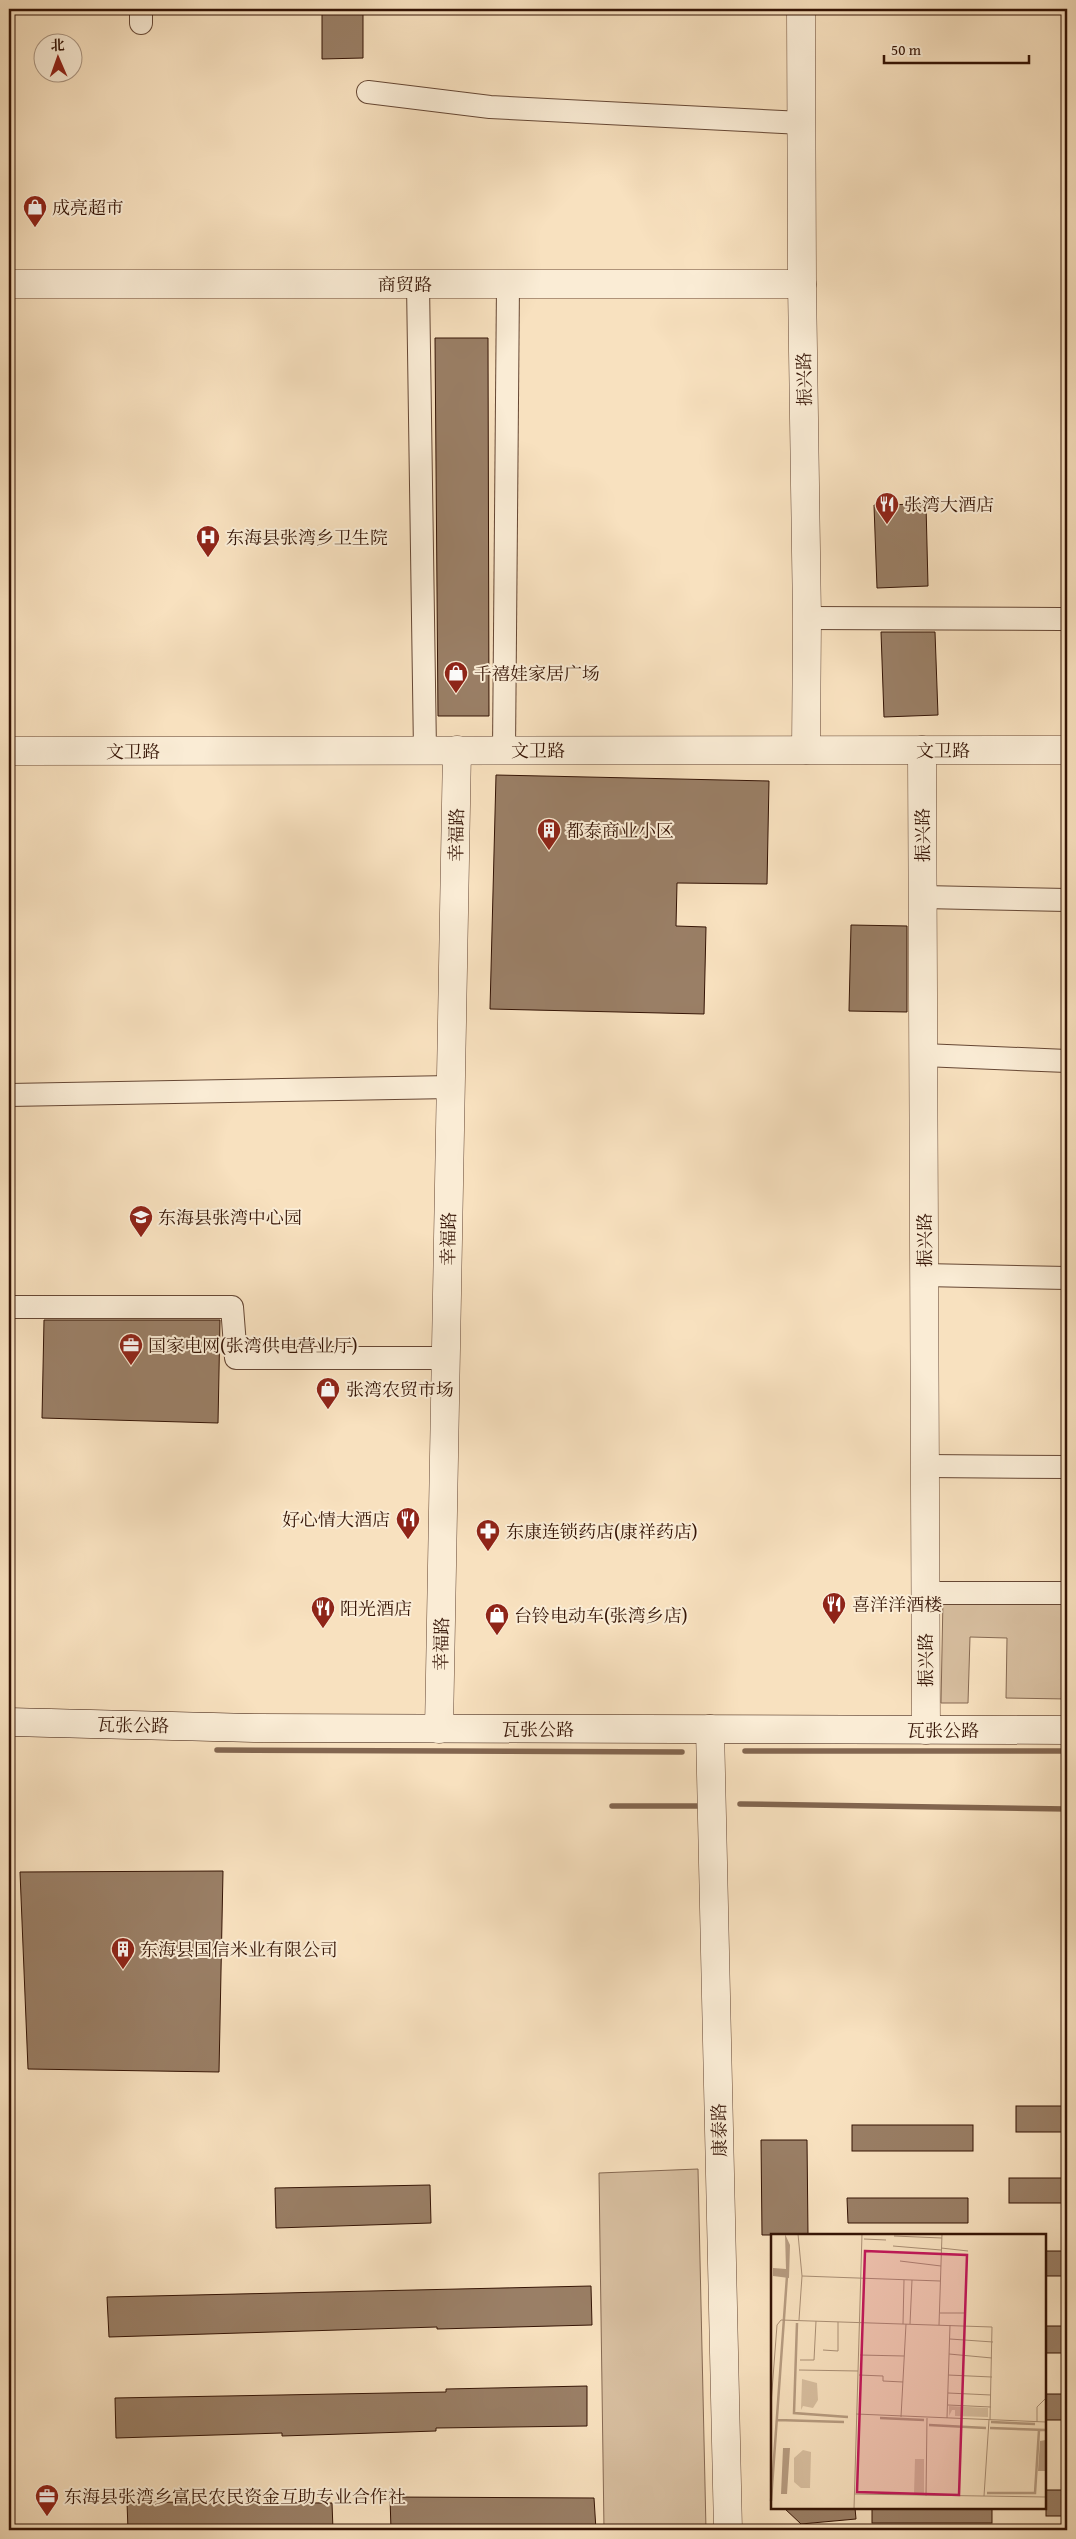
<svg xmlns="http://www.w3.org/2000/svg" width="1076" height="2539" font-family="'Gentium Book Plus','Noto Serif SC',serif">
<rect width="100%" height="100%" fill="#f8e1bf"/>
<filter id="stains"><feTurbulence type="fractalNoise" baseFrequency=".004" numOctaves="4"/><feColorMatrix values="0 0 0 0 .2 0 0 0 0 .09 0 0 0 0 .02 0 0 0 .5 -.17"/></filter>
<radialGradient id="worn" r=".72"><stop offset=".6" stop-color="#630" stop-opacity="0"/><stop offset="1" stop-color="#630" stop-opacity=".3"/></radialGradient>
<g fill="#d7be9f" stroke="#866952">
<path d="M943 1598 1067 1600V1699L1006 1698 1007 1638 970 1637 968 1703H941Z"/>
<path d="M698 2169 706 2530H604L599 2173Z"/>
</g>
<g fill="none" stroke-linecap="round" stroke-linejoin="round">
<g stroke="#82654f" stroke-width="5.5">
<path d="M217 1750 682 1752"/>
<path d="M745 1751H1067"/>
<path d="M740 1804 1067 1809"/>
<path d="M612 1806H698"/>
</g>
</g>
<g fill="#9a7f66" stroke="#351405">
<path d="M322 9H363V58L322 59Z"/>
<path d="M435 338H488L489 716H438Z"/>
<path d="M926 504 928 586 877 588 874 505Z"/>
<path d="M881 632H935L938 715 884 717Z"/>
<path d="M496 775 769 781 767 884 677 883 676 926 706 927 704 1014 490 1009Z"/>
<path d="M851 925 907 926V1012L849 1011Z"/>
<path d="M44 1320H220L218 1423 42 1418Z"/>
<path d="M223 1871 219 2072 28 2069 20 1872Z"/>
<rect x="1016" y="2106" width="51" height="26"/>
<rect x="852" y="2125" width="121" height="26"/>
<path d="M761 2140H807L808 2235H762Z"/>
<rect x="1009" y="2178" width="58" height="25"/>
<path d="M430 2185 431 2223 276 2228 275 2188Z"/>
<path d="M847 2198H968V2223H848Z"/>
<rect x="1045" y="2251" width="22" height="25"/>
<path d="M591 2286 592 2325 437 2329V2327L109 2337 107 2297Z"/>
<rect x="1045" y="2326" width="22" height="27"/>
<path d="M587 2386V2426L436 2428V2431L282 2436V2433L116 2438 115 2398 446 2392V2389Z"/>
<rect x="1045" y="2394" width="22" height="26"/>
<rect x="1046" y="2490" width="21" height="26"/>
<path d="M390 2497 594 2498 596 2530H391Z"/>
<path d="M127 2502 332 2503 333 2530H128Z"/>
<path d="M784 2508H855L856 2519 801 2524Z"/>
<rect x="872" y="2508" width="120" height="15"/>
</g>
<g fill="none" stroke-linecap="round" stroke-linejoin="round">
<g stroke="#664734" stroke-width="24">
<g id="minor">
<path d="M141 23V9"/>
<path d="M368 92 490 107 802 123"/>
<path d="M418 284 425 751"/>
<path d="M807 618 1061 619"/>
<path d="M504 750 508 284"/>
<path d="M923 897 1067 900"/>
<path d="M923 1055 1067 1061"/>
<path d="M9 1095 451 1087"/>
<path d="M924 1275 1067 1278"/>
<path d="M9 1307H232L236 1358H446"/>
<path d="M925 1466 1067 1467"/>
<path d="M925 1593H1067"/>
</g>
</g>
<g stroke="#664734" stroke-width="29">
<g id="tertiary">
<path d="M801 9 802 284 807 618 806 750"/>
<path d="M9 284H802"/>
<path d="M922 750 926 1730"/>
<path d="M9 751 1067 750"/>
<path d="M439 1729 457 750"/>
<path d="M710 1729 728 2530"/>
</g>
</g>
<g stroke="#351405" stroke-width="29">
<path id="secondary" d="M9 1722 254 1728 1067 1730"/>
</g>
<use href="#minor" stroke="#faecd5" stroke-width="22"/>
<use href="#tertiary" stroke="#faecd5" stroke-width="28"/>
<use href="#secondary" stroke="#faecd5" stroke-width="28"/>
</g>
<defs>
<g id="shop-pin" transform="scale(1.25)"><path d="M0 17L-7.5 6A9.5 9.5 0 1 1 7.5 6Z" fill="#8f2418" stroke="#faecd5"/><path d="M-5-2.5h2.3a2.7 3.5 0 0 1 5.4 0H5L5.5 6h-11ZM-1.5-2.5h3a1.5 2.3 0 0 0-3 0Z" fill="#fff"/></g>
<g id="restaurant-pin" transform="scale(1.25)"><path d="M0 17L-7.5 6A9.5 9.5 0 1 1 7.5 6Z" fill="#8f2418" stroke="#faecd5"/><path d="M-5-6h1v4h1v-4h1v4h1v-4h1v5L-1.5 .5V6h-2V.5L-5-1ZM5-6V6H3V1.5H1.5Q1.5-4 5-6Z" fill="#fff"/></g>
<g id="hospital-pin" transform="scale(1.25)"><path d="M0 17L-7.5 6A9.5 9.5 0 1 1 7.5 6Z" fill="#8f2418" stroke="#faecd5"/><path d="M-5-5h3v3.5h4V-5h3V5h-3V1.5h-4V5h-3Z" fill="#fff"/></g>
<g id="building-pin" transform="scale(1.25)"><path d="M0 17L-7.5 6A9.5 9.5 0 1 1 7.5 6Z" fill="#8f2418" stroke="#faecd5"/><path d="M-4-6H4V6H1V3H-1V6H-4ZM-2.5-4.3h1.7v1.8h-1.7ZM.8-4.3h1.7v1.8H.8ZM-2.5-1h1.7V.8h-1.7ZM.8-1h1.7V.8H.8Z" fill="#fff"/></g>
<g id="school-pin" transform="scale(1.25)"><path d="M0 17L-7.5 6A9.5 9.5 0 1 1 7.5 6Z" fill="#8f2418" stroke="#faecd5"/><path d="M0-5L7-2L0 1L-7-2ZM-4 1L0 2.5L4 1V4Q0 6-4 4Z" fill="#fff"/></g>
<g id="office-pin" transform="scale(1.25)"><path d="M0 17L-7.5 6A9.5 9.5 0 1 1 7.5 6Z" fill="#8f2418" stroke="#faecd5"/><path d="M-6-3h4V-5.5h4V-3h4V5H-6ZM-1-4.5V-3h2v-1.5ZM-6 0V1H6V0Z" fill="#fff"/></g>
<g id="pharmacy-pin" transform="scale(1.25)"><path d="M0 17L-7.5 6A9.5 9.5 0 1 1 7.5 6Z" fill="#8f2418" stroke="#faecd5"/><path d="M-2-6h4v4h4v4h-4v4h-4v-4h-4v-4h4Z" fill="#fff"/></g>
</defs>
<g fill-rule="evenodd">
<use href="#shop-pin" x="35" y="207"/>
<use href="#restaurant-pin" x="887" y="504"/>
<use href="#hospital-pin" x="208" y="537"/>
<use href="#shop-pin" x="456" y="673"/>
<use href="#building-pin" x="549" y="830"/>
<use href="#school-pin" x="141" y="1217"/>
<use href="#office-pin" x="131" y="1345"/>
<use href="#shop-pin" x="328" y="1389"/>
<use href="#restaurant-pin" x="408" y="1519"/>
<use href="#pharmacy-pin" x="488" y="1531"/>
<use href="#restaurant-pin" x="834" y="1604"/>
<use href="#restaurant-pin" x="323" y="1608"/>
<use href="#shop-pin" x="497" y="1615"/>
<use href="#building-pin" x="123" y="1949"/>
<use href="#office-pin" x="47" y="2496"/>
</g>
<g text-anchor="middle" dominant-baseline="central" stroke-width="4" stroke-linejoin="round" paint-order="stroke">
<g font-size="18" fill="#351405" stroke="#faecd5" text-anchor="start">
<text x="52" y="207">成亮超市</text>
<text x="904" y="504">张湾大酒店</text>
<text x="226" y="537">东海县张湾乡卫生院</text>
<text x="474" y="673">千禧娃家居广场</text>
<text x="566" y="830">都泰商业小区</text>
<text x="158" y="1217">东海县张湾中心园</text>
<text x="148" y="1345">国家电网(张湾供电营业厅)</text>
<text x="346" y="1389">张湾农贸市场</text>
<text x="390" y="1519" text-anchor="end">好心情大酒店</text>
<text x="506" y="1531">东康连锁药店(康祥药店)</text>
<text x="852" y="1604">喜洋洋酒楼</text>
<text x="340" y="1608">阳光酒店</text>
<text x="514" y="1615">台铃电动车(张湾乡店)</text>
<text x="140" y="1949">东海县国信米业有限公司</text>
<text x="64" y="2496">东海县张湾乡富民农民资金互助专业合作社</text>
</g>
<g font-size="18" fill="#351405" stroke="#faecd5">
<text x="405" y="284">商贸路</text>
<text transform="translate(804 379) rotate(-91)">振兴路</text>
<text x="538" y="750">文卫路</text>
<text x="943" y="750">文卫路</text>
<text x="133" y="751">文卫路</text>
<text transform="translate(456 835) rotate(-89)">幸福路</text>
<text transform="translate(922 835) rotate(-90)">振兴路</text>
<text transform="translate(448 1239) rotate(-89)">幸福路</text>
<text transform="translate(924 1240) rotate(-90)">振兴路</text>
<text transform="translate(441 1644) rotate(-89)">幸福路</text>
<text transform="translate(925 1660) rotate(-90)">振兴路</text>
<text transform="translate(133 1725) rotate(1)">瓦张公路</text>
<text x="538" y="1729">瓦张公路</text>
<text x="943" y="1730">瓦张公路</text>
<text transform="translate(719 2130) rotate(-91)">康泰路</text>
</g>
</g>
<g transform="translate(771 2234)">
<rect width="275" height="275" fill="#f8e1bf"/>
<path d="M31 145 46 149 47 166 42 174 32 172 30 176ZM178 172 217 174V183L184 182V176H181L178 182ZM32 216 40 218 39 254H30L23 248V224ZM144 225H153V260H143Z" fill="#d7be9f"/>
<path d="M14 0 19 11 18 44 2 42V34L15 35ZM275 206V237H267L269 207ZM12 214H19L16 260H10Z" fill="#b69b80"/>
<path fill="none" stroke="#b69b80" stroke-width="2.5" d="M26 89 23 179 77 183M109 184 153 186M6 186 73 188M220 188 264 190M158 191 215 194M219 194 275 196M216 259H264L268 196M0 267 16 42"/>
<path fill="none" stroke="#aa8f75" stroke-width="1" d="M27 0 31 42 28 86M123 2 171 4M93 5 115 6M122 12 170 16M170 14 197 17M129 27 170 32M31 42 169 47M169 79H193M132 90 133 46M139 90 141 46M168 91 171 0M179 105 222 108M52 116 67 117V88M178 120 221 124M89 121 133 122M29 126H43L45 87M28 136 87 137M88 141 112 142V147L132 148M177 141 221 143M177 159 220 161M0 170 6 91 10 86 221 93 219 186M177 171 220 173M85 180 275 188M130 183 135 90M176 184 179 91M266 188V173L275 164M84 260 275 263M155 262 156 184M213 262 218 186M83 275 91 0"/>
<path fill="#c2185b" fill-opacity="0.15" stroke="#c2185b" stroke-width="2.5" d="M94 17 196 21 188 261 86 258Z"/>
<rect width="275" height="275" fill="none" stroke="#351405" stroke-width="2.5"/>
</g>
<rect width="1076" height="2539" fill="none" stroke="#f8e1bf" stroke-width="30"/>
<rect x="10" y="10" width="1056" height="2519" fill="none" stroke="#351405" stroke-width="2.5"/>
<rect x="15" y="15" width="1046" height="2509" fill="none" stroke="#351405"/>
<g transform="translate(58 58) rotate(358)"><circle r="24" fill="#faecd5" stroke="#ab9682"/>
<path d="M0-4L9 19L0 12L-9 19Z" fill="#8f2418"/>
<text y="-8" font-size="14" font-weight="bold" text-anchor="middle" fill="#351405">北</text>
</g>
<path d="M884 55v8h145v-8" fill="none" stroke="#351405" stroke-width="2.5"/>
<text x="891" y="55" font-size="15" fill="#351405" stroke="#faecd5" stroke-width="4" paint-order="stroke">50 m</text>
<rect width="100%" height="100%" filter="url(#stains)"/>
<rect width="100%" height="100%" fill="url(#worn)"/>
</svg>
